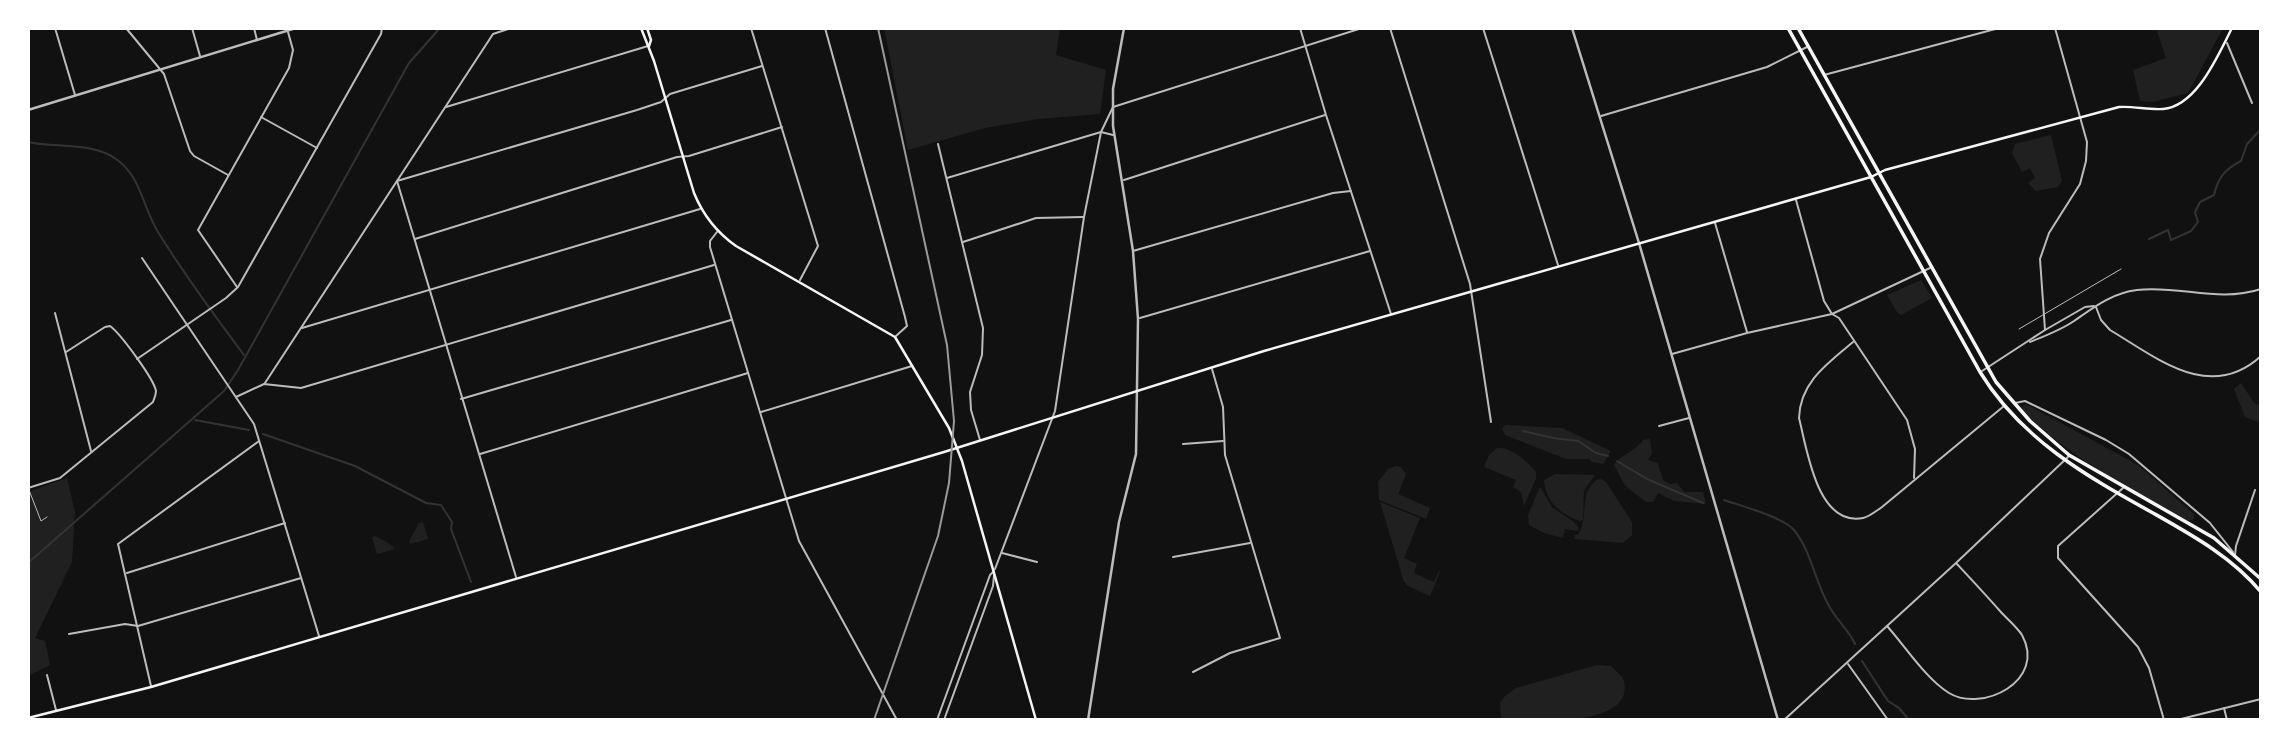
<svg xmlns="http://www.w3.org/2000/svg" width="2289" height="748" font-family="Georgia,serif">
<rect width="100%" height="100%" fill="#111"/>
<g fill="#202020">
<path d="M884 28H1060L1056 55 1106 70 1100 114 1038 119 985 128 908 150Z"/>
<path d="M2156 28H2223L2188 93 2153 102 2140 101 2133 70 2166 58Z"/>
<path d="M2051 135 2062 181 2058 187 2036 191 2028 183 2035 178 2030 168 2022 172 2012 153 2015 144Z"/>
<path d="M1921 280 1932 298 1901 315 1897 312 1887 295Z"/>
<path d="M2241 383 2255 404 2261 405V423L2245 417 2234 389Z"/>
<path d="M2026 404 2138 465 2194 514V519L2188 521C2130 488 2069 458 2022 410L2021 407Z"/>
<path d="M1506 425 1562 428 1611 451 1603 464 1592 462 1589 459H1566L1505 435 1502 428Z"/>
<path d="M1650 439 1652 453 1648 460 1658 463 1663 480 1670 484 1677 483 1684 492H1703L1706 504 1674 501 1658 493 1653 502H1646L1625 486 1614 465C1621 454 1635 452 1643 440Z"/>
<path d="M1497 448C1512 447 1527 461 1536 472V479L1524 506 1521 492 1513 487 1516 480 1484 467 1489 455Z"/>
<path d="M1396 466 1401 467 1406 474 1398 494 1430 508 1426 519 1379 500 1378 482 1388 469Z"/>
<path d="M1555 474 1595 475 1584 490 1583 520 1579 521C1558 512 1546 502 1544 480Z"/>
<path d="M67 478 75 512 72 562 35 638 45 641 50 665 28 676V492Z"/>
<path d="M1601 479 1606 482 1632 522V535L1623 543 1574 539 1575 535H1578C1590 513 1578 497 1596 480Z"/>
<path d="M1540 487 1552 507 1574 522 1579 528 1577 531 1565 529 1563 538 1544 533 1529 525 1528 515Z"/>
<path d="M1380 502 1420 518 1404 558 1417 564 1414 573 1434 582 1439 571 1440 572 1430 596 1408 586 1404 582Z"/>
<path d="M423 522 428 539 410 544 409 541 419 523Z"/>
<path d="M376 536 393 546 395 549 377 554 372 537Z"/>
<path d="M1597 665 1611 666 1623 678C1640 730 1528 720 1501 720L1500 703 1504 697 1516 688Z"/>
</g>
<g fill="none" stroke-linecap="round" stroke-linejoin="round">
<g stroke="#333" stroke-width="2">
<path d="M28 142C55 148 93 142 116 159 141 176 143 208 158 232 184 274 214 315 244 355"/>
<path d="M2149 239 2168 230 2171 240 2191 231 2198 222 2195 212 2200 202 2214 195C2218 178 2225 169 2241 161L2247 144 2261 129"/>
<path d="M195 420 249 430"/>
<path d="M1523 431 1553 438 1578 441 1596 453 1608 456"/>
<path d="M263 434 355 466 426 503 441 505 452 522 451 529 471 582"/>
<path d="M1617 461 1647 479 1703 503"/>
<path d="M1724 500C1741 506 1783 517 1794 530 1811 551 1815 581 1828 604 1835 619 1849 630 1855 644"/>
<path d="M28 563 224 391 238 370 409 63 440 28"/>
<path d="M1862 661 1888 701 1899 708 1909 720"/>
</g>
<g stroke="#bcbcbc" stroke-width="1">
<path d="M2019 329 2121 269"/>
<path d="M29 490 41 521 47 517"/>
</g>
<g stroke="#bcbcbc" stroke-width="2">
<path d="M55 28 75 95"/>
<path d="M126 28 164 74 190 151 194 156 228 175"/>
<path d="M192 28 200 56"/>
<path d="M254 28 257 40"/>
<path d="M751 28 818 246 800 280"/>
<path d="M825 28 905 317 907 326 896 336"/>
<path d="M1300 28 1326 115 1391 314"/>
<path d="M1390 28 1470 284 1491 422"/>
<path d="M1483 28 1558 265"/>
<path d="M2227 43 2252 103"/>
<path d="M1824 75 1999 28"/>
<path d="M446 107 648 46"/>
<path d="M1601 116 1767 67 1807 47"/>
<path d="M261 117 317 148"/>
<path d="M938 144 983 328 982 355 970 392 971 410 980 440"/>
<path d="M947 178 1101 132 1113 135"/>
<path d="M1124 180 1325 115"/>
<path d="M1796 200 1824 301 1832 314 1839 318 1907 420 1915 449 1914 478"/>
<path d="M1715 223 1747 332"/>
<path d="M717 232 710 241V247L799 541 897 720"/>
<path d="M415 239 677 157 689 156 782 127"/>
<path d="M963 242 1036 218 1083 217"/>
<path d="M1133 251 1333 193 1351 191"/>
<path d="M142 258 254 424 319 636"/>
<path d="M237 287 198 230 289 68 293 50 288 32"/>
<path d="M2096 307 2101 320 2110 330C2157 358 2210 403 2261 356"/>
<path d="M55 313 91 451"/>
<path d="M1140 318 1370 251"/>
<path d="M302 328 700 209"/>
<path d="M2045 330 2040 259 2049 233 2080 184 2086 161 2087 142 2055 28"/>
<path d="M1853 342C1828 363 1800 382 1799 418 1807 449 1817 527 1863 518 1869 517 1876 511 1882 507L2004 406"/>
<path d="M2030 342C2045 336 2061 330 2074 321 2094 307 2112 293 2137 290 2180 285 2218 303 2261 289"/>
<path d="M1672 354 1747 333 1832 314 1930 268"/>
<path d="M137 359 226 298 238 287 381 34 382 28"/>
<path d="M1982 371 2045 330 2085 307 2094 306"/>
<path d="M265 383 493 34 511 28"/>
<path d="M236 397 264 384 301 388 714 265"/>
<path d="M461 399 731 320"/>
<path d="M2015 403 2025 401 2106 440 2129 454 2210 523 2233 552"/>
<path d="M761 412 912 366"/>
<path d="M1659 426 1689 418"/>
<path d="M1183 444 1223 441"/>
<path d="M480 454 748 373"/>
<path d="M28 488 60 478 153 402C154 399 156 395 156 391 154 379 120 333 110 326L105 327 66 352"/>
<path d="M2123 488 2058 546V558L2138 647 2149 668 2164 720"/>
<path d="M1002 553 1037 562"/>
<path d="M2235 555 2236 546 2255 490"/>
<path d="M1173 557 1250 543"/>
<path d="M995 569 1055 411 1084 217 1101 132 1113 107 1362 28"/>
<path d="M127 573 285 523"/>
<path d="M516 577 397 181 637 110 661 102 670 94 762 66"/>
<path d="M1887 626C1905 646 1926 679 1949 693 1982 713 2047 681 2022 635 2017 627 2007 619 2000 611 1986 595 1971 579 1957 564"/>
<path d="M69 634 125 624 138 626 301 578"/>
<path d="M1848 664 1888 720"/>
<path d="M1193 672 1230 653 1280 638 1225 455 1223 407 1212 369"/>
<path d="M47 675 56 710"/>
<path d="M151 686 118 544 259 441"/>
<path d="M2224 708 2227 720"/>
<path d="M937 720 990 575 994 571"/>
<path d="M944 720 993 586 994 575"/>
<path d="M1784 720 1956 563 2069 456"/>
<path d="M2177 720 2261 699"/>
</g>
<g stroke="#bcbcbc" stroke-width="2.5">
<path d="M1572 28 1639 243 1778 720"/>
<path d="M28 110 296 28"/>
<path d="M1088 720 1119 522 1136 454 1138 319 1133 251 1113 126V89L1124 28"/>
</g>
<g stroke="#f5f5f5" stroke-width="2.5">
<path d="M641 28 654 61 694 193C703 215 716 232 736 246L895 337 949 428 962 461 1036 720"/>
<path d="M647 28 651 40 649 46"/>
<path d="M28 718 151 687 944 452 1264 351 1871 177 1885 170 2119 107C2134 106 2148 110 2163 109 2197 106 2218 55 2232 28"/>
</g>
<g stroke="#f5f5f5" stroke-width="3.5">
<path d="M1788 28 1980 372C2021 439 2086 476 2153 513 2192 535 2232 557 2261 592"/>
<path d="M1798 28 1996 382 2030 421 2069 455 2214 538 2261 579"/>
</g>
<path stroke="#9a9a9a" stroke-width="2" d="M874 720 938 536 949 483 954 421 947 345 878 28"/>
</g>
<rect width="2289" height="748" fill="none" stroke="#ffffff" stroke-width="60"/>
</svg>
